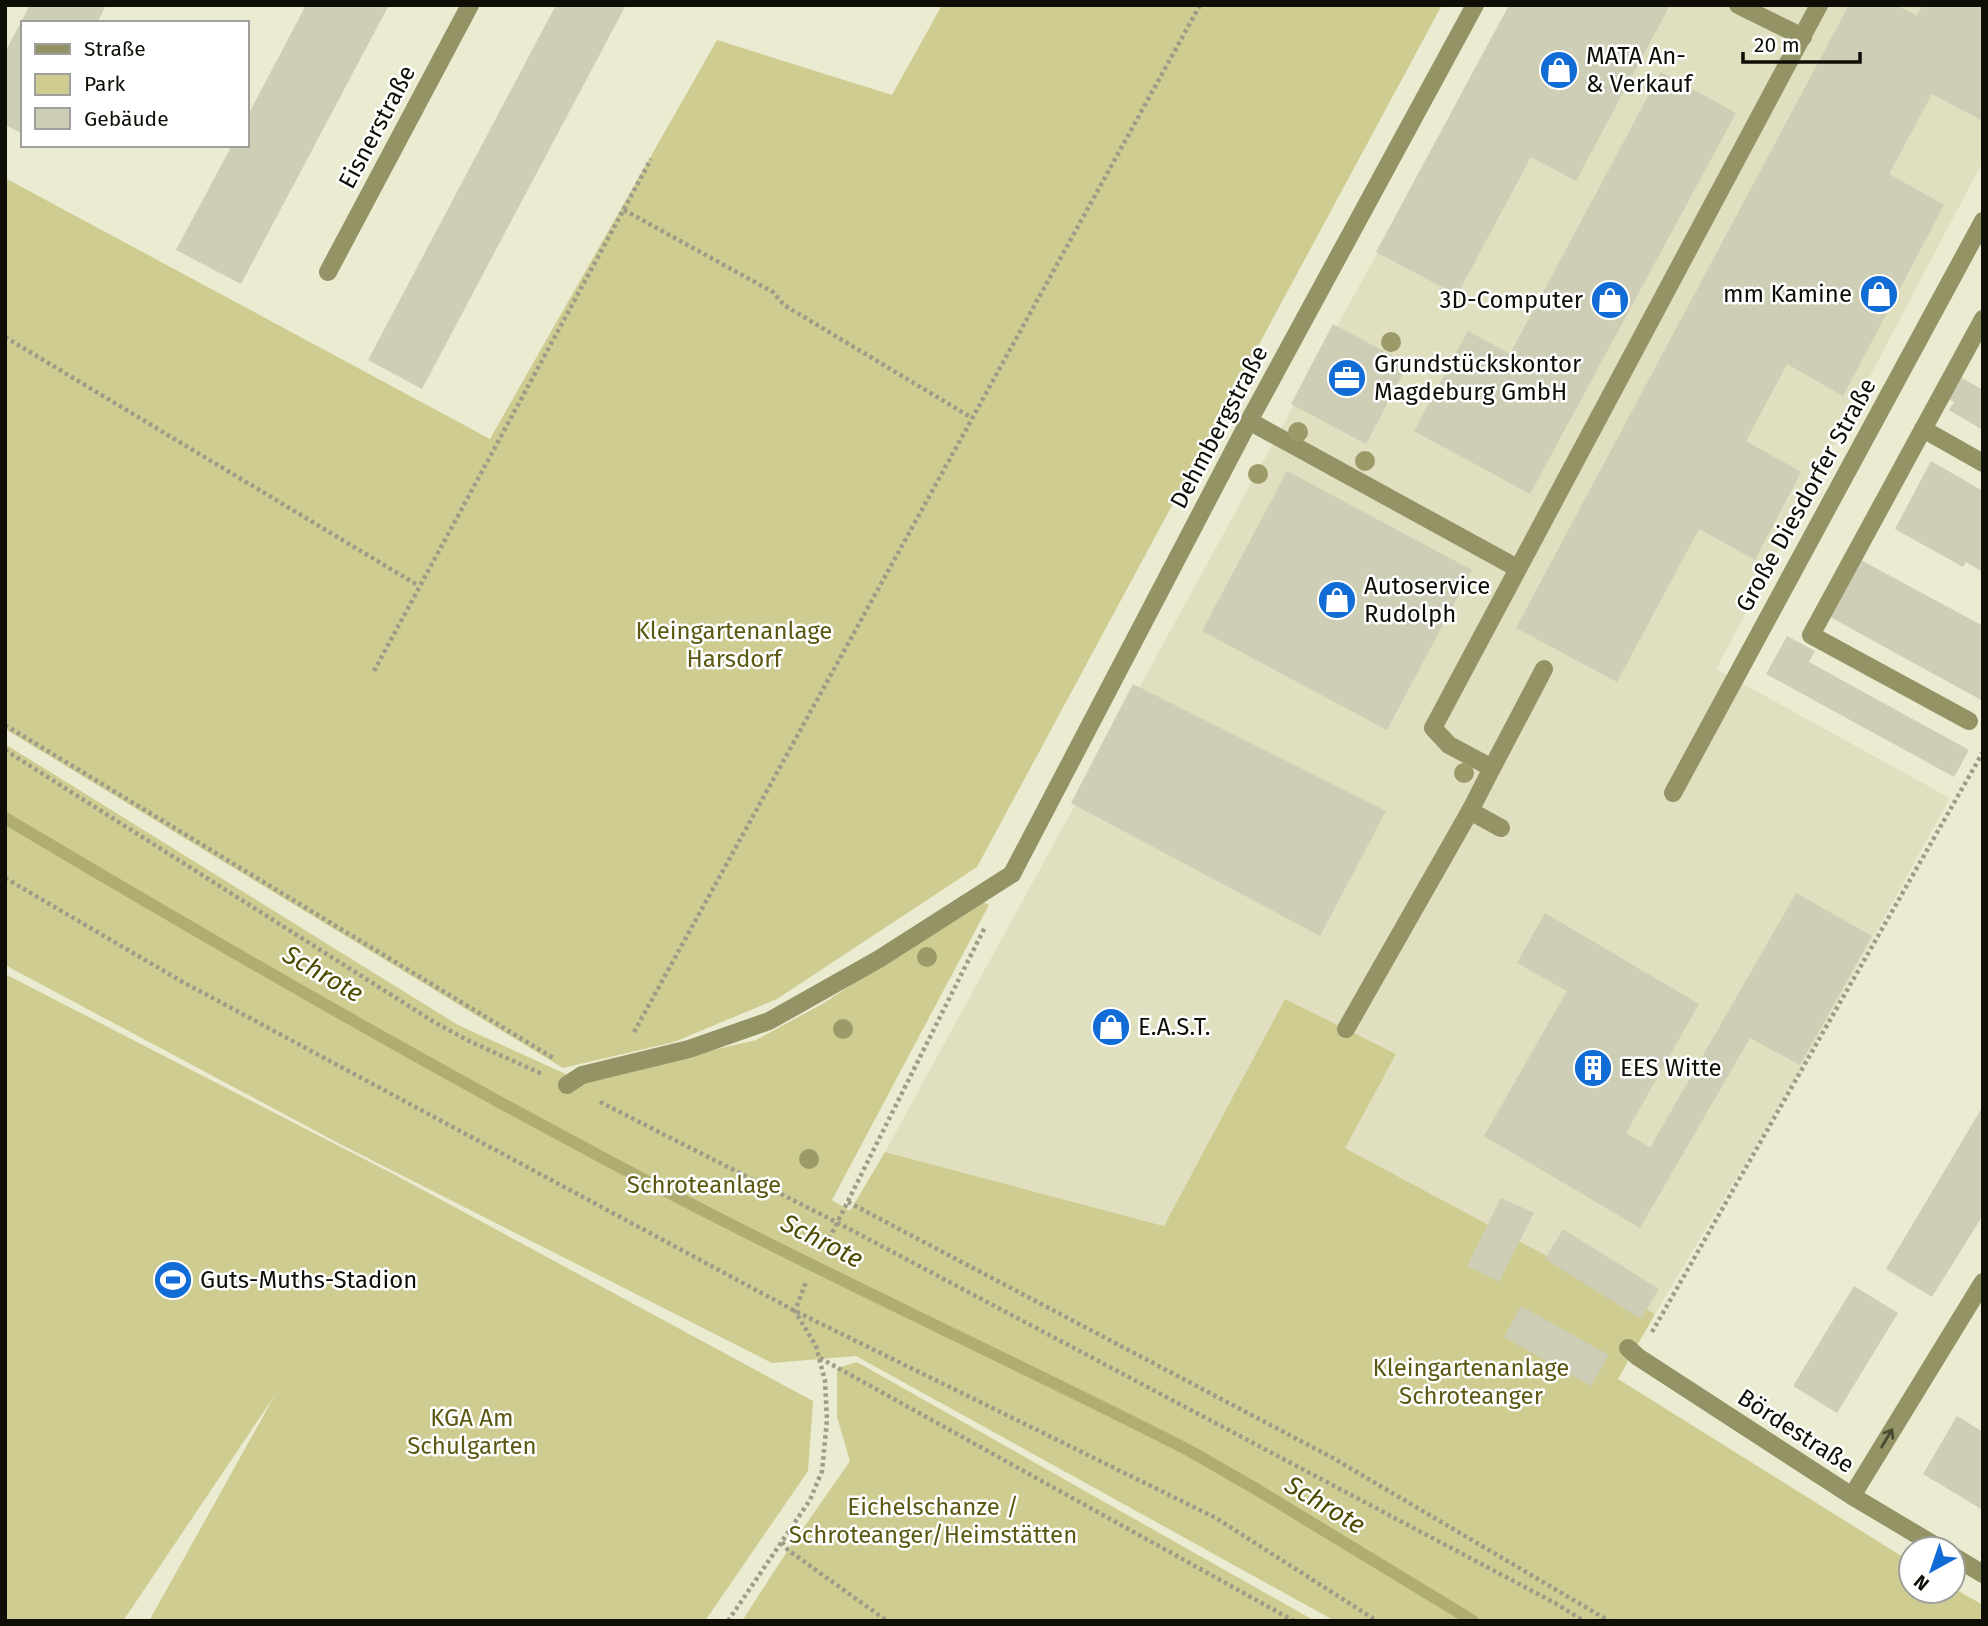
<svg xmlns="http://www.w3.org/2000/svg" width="1988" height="1626" font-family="'Fira Sans',sans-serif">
<rect width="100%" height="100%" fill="#ebebd2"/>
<path fill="#e0dfbf" d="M1513 5H1983V161L1716 669 1950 798 1800 1071 1655 1314 1345 1148 1285 999 1165 1226 885 1152Z"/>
<g fill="#cecc91">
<path d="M942 5H1442L977 867 777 999 674 1042 563 1068 5 729V178L490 439 717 40 892 95Z"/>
<path d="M5 744 458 1025 581 1081 756 1040 824 1003 979 900 989 905 832 1200 850 1211 885 1152 1164 1226 1285 999 1396 1054 1345 1148 1655 1314 1618 1379 1911 1562V1591H1953V1588L1983 1605V1621H1335L856 1356 772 1363 340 1144 5 965Z"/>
<path d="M5 974 399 1177 813 1401 808 1471 705 1621H149L275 1395 123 1621H5Z"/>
<path d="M857 1362 1315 1621H742L788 1550 850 1461 837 1417V1368Z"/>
</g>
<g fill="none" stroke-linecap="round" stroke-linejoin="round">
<path stroke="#afad72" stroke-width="12" d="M5 818C220 946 436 1071 658 1187 833 1279 1014 1361 1190 1451L1256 1489 1473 1621"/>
</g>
<g fill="#cecdb5">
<path d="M30 5H106L97 23H23V134L5 125V52Z"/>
<path d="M306 5H389L241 284 176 250 232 145H247V117Z"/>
<path d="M556 5H626L422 389 368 360Z"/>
<path d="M1509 5H1670L1576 181 1531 157 1457 295 1376 252Z"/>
<path d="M1849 5H1896L1917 16 1923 5H1983V121L1932 94 1889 174 1944 205 1843 396 1787 364 1746 441 1801 472 1755 560 1699 529 1617 682 1516 628Z"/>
<path d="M1661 72 1736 113 1530 494 1414 431 1468 331 1510 354Z"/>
<path d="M1333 324 1408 364 1366 444 1291 404Z"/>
<path d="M1957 375 1983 390V430L1949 410 1954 402 1944 397Z"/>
<path d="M1931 461 1983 491V572L1966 562 1963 567 1895 529Z"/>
<path d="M1287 471 1472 570 1387 730 1202 631Z"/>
<path d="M1861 560 1983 626V701L1830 617Z"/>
<path d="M1787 636 1815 651 1809 662 1969 750 1954 777 1766 674Z"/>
<path d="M1133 684 1386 811 1320 936 1071 803Z"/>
<path d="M1796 893 1872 936 1800 1065 1750 1038 1640 1228 1484 1136 1567 991 1517 963 1545 913 1699 1004 1626 1133 1650 1148Z"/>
<path d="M1983 1106V1215L1932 1297 1886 1269Z"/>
<path d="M1501 1198 1534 1213 1499 1282 1467 1266Z"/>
<path d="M1563 1229 1659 1289 1641 1319 1545 1259Z"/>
<path d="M1854 1286 1898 1313 1837 1413 1793 1386Z"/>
<path d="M1521 1306 1609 1355 1591 1386 1504 1337Z"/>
<path d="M1957 1416 1983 1432V1510L1923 1474Z"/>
</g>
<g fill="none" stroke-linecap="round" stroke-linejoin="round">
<g stroke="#9c9c89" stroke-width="4.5" stroke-dasharray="3.5 3.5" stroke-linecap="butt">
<path d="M624 210 773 292 784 305 972 418"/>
<path d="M5 337 419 586"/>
<path d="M374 671 651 159"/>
<path d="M5 725 555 1059"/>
<path d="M5 750 434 1022 469 1041 542 1074"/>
<path d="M5 878 181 981 795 1311 1216 1518 1377 1621"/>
<path d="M634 1032 1200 5"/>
<path d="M600 1102 838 1223 1555 1603 1584 1621"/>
<path d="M848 1202 1333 1458 1609 1621"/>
<path d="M826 1245 985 927"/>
<path d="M1652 1332 1983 752"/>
<path d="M820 1358 1294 1621"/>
<path d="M782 1542 788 1550 887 1621"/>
<path d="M728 1621 810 1500 822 1471 827 1420 825 1381 816 1346 795 1311 806 1282"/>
</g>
<g stroke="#949366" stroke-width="18">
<path d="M1738 5 1803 37"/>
<path d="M1249 421 1517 568"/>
<path d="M1923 429 1983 463"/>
<path d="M1969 721 1811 635 1983 319"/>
<path d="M1492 768 1544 669"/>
<path d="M1673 793 1983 221"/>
<path d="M1501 828 1470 811 1492 768 1449 745 1433 728 1819 5"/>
<path d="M1346 1029 1470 811"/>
<path d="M567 1085 582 1075 689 1049 769 1021 879 959 1012 874"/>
</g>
<g stroke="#949366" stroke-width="18">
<path d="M328 272 470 5"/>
<path d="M1012 874 1249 421 1475 5"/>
<path d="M1628 1348 1638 1357 1852 1496 1941 1549"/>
<path d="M1852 1496 1983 1282"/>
<path d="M1953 1556 1983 1574"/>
</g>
</g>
<g fill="#9c9a68">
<circle cx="1391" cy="342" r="10"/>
<circle cx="1298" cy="432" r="10"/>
<circle cx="1365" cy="461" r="10"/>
<circle cx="1258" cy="474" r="10"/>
<circle cx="1464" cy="773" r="10"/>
<circle cx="927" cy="957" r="10"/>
<circle cx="843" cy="1029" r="10"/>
<circle cx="809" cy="1159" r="10"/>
</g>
<defs><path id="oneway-shaft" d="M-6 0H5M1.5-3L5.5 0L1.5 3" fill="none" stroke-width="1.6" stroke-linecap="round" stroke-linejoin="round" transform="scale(1.75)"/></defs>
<use stroke="#4a4a31" href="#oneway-shaft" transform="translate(1887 1438) rotate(-59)"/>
<defs>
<g id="shop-disc" transform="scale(2.0125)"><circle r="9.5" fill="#126cd6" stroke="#fff"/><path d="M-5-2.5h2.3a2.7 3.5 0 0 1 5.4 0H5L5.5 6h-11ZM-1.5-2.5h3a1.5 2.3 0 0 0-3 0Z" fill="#fff"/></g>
<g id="office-disc" transform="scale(2.0125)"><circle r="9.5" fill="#126cd6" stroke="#fff"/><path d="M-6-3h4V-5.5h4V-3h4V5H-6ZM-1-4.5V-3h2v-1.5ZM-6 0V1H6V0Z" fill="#fff"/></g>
<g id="building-disc" transform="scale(2.0125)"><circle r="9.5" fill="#126cd6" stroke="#fff"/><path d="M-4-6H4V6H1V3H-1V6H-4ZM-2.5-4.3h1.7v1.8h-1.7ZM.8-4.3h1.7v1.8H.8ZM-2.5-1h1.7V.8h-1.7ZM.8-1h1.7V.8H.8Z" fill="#fff"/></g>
<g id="stadium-disc" transform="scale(2.0125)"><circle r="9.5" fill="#126cd6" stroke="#fff"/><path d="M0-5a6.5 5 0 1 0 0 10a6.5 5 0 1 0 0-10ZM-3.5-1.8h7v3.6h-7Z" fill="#fff"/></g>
</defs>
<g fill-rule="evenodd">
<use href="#shop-disc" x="1559" y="70"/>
<use href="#shop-disc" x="1879" y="294"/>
<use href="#shop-disc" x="1610" y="300"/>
<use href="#office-disc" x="1347" y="378"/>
<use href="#shop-disc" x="1337" y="600"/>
<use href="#shop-disc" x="1111" y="1027"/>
<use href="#building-disc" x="1593" y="1068"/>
<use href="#stadium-disc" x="173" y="1280"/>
</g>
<g text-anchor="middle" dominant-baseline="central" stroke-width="5" stroke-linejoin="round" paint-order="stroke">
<g font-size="24" fill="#0e0e06" stroke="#fff" text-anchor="start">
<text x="1586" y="56">MATA An-<tspan x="1586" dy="28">&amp; Verkauf</tspan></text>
<text x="1852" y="294" text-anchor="end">mm Kamine</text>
<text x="1583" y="300" text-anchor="end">3D-Computer</text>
<text x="1374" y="364">Grundstückskontor<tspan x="1374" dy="28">Magdeburg GmbH</tspan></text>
<text x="1364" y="586">Autoservice<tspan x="1364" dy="28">Rudolph</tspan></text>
<text x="1138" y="1027">E.A.S.T.</text>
<text x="1620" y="1068">EES Witte</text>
<text x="200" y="1280">Guts-Muths-Stadion</text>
</g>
<g font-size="24" fill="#0e0e06" stroke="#fff">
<text transform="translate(377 127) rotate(-62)">Eisnerstraße</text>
<text transform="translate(1219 427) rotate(-62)">Dehmbergstraße</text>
<text transform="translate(1806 495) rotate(-61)">Große Diesdorfer Straße</text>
<text transform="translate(1796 1431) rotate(33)">Bördestraße</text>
</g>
<g font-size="24" fill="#5c5812" stroke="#fff">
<text x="734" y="631">Kleingartenanlage<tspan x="734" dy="28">Harsdorf</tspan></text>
<text x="704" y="1185">Schroteanlage</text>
<text x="1471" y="1368">Kleingartenanlage<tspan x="1471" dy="28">Schroteanger</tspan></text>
<text x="472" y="1418">KGA Am<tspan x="472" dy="28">Schulgarten</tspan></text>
<text x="933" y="1507">Eichelschanze /<tspan x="933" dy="28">Schroteanger/Heimstätten</tspan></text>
</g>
<g font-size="26" font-style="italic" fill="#4f4b00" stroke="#fff">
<text transform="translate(323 974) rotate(30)">Schrote</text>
<text transform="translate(822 1241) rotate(27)">Schrote</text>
<text transform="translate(1325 1505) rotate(31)">Schrote</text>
</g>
</g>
<rect width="1988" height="1626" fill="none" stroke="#0e0e06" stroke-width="14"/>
<rect x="21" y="21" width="228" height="126" fill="#ffffff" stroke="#9f9f9b" stroke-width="2"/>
<rect x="35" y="44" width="35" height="10" fill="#949366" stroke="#9f9f9b" stroke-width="2"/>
<text x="84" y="56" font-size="21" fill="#0e0e06">Straße</text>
<rect x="35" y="74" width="35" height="21" fill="#cecc91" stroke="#9f9f9b" stroke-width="2"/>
<text x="84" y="91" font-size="21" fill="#0e0e06">Park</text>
<rect x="35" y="108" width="35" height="21" fill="#cecdb5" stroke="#9f9f9b" stroke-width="2"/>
<text x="84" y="126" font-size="21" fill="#0e0e06">Gebäude</text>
<g transform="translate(1932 1570) rotate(220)"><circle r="33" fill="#ffffff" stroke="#9f9f9b" stroke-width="2"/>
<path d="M0-5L12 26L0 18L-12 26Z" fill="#126cd6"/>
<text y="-10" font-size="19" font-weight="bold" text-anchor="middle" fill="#0e0e06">N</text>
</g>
<path d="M1743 52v10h117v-10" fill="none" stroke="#0e0e06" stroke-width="3.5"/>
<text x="1754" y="52" font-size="21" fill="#0e0e06" stroke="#ffffff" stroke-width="5" paint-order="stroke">20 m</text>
</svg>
